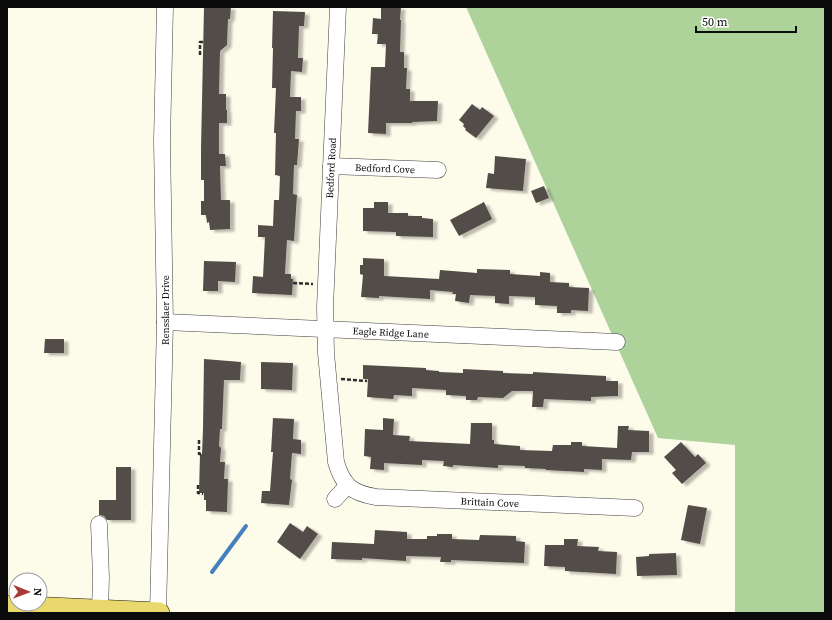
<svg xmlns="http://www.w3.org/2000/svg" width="832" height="620" font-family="'Source Serif 4',serif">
<defs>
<filter id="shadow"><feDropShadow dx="4.5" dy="2.5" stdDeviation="1" flood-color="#0004"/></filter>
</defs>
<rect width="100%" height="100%" fill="#fdfbea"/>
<path fill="#add29a" d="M466 7H825V613H735V445L658 438Z"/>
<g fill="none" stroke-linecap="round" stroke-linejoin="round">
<path stroke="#4480bd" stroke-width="4" d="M212 572 246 526"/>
</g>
<g fill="#524d48" filter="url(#shadow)">
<path d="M204 7H231L230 19H228L227 45 220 51 219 94H226V110H227V123H219V154H225L226 166H220L221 200H230V229L210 230 209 222 207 223 206 215H201V201H204V180H201V148Z"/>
<path d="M381 7H401L400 20H401L400 52H404V68H407L406 89H410V101H438L437 121 412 122V123H386V134L368 133 371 67H385L386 44H377L378 34H372L373 18 381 19Z"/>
<path d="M273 11 305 12 304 26H299L298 58H303L302 72 291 71 290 97H301V111H296L295 139H299L297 165H294L293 194 297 195 294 241 287 240 285 274H291V279H293L292 295 252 293 253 276 263 277 265 237H258V225L273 226 274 200H279L280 176 275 175 276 133H274L276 88H272L273 48H272Z"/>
<path d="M472 104 480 110 482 107 494 116 476 138 465 130 466 129 463 126 464 124 459 120Z"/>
<path d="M495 156 526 159 523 191 486 188 488 173 494 174Z"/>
<path d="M544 186 549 198 536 203 531 191Z"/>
<path d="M374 202H388V213H408V216H422V218L433 219V237L396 236V232L363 231V208H374Z"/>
<path d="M484 202 492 219 459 236 450 220Z"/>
<path d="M363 258 384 259V276L439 279 440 270 477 273V269L510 270V274L540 276V272L550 273V282L569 283V287L589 288 588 311 571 310V313H557V306L535 305V297L509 296V304L495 303V296L470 295 469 303 455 301 456 294H452L453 292 430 290V299L379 296V298L361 297 363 275 360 274V265H363Z"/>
<path d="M204 261 236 262 235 282 218 281V291H203Z"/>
<path d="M45 339H64V353H44Z"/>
<path d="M204 359 241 362 240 380H224L222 429H220L219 446 221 448 220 462H225L224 479H228L227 512 206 511V500H204V493H199L200 454H202L203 429Z"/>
<path d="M261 362 293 363 292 390 261 389Z"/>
<path d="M363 365 426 368V370L439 371V372L463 373V369L503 371V373L533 374V372L606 376V381H618V396L591 397V401L544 399 543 407H532L533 391H512L503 398 478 397 477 400H466V396L446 395V390L412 388V396L394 395 393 399 367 397 368 379H363Z"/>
<path d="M273 418 294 419 293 439 301 440V454L292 453 290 479 292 480 289 505 261 503 262 491H270L273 452H271Z"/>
<path d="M383 418 394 419 393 435 410 436 409 441 470 444 471 423H492V440H494V444L520 446V450L552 451 553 445H571V442H582V446L617 448 618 426H629L628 430 649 431V452H632L631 460 602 459V470L584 469V472L546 470V469L525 468V466L498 465V468L453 465V467L443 466 444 461 422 460V465L384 463V470L370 469 371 457 364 456 365 429 383 430Z"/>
<path d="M681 442 695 457 698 454 706 463 682 484 672 473 676 470 664 457Z"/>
<path d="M116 467H131V520H107L104 516 99 515V500H116Z"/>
<path d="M688 505 707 508 700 544 681 540Z"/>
<path d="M290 523 303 532 307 526 318 534 300 559 277 542Z"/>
<path d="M375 530 407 532V539H427V536H437V534H452V539L479 540 480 535 516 536V541L525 542 524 563 451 560V562H440L441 557 406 556V561L362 558V560L331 559 332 542 374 544Z"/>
<path d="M564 539H578L577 546 599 547 598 551 617 552 616 574 565 571V567L544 566 545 545H564Z"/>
<path d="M676 553 677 575 637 576 636 557 649 556V554Z"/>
</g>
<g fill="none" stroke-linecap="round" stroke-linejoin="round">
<g stroke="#3e3e3e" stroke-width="17">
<g id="minor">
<path id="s1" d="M338 7 325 307 326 353 336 462C343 486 352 493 376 497L635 508"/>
<path id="s2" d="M331 166 438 170"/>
<path id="s3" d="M165 322 617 342"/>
<path d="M335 499 347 486"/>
<path d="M99 524 101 577 100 610"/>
<path d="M158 613 165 322 162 141 165 7"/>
</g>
</g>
<g stroke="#1c1c1c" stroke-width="22">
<path id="major" d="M7 606 159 613"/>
</g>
<g stroke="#2d2d2d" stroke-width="2.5" stroke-dasharray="4 2" stroke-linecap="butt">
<path d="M200 55V42H203"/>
<path d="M293 283 313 284"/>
<path d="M341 379 367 381"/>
<path d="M199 440V454H202"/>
<path d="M198 485V493L203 494"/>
</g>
<use href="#minor" stroke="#fff" stroke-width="16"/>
<use href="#major" stroke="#e9d86e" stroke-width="21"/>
</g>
<g text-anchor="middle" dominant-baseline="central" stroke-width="4" stroke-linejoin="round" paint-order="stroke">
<g font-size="10" fill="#0b0b0b" stroke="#fff">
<text transform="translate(331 168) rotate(-87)">Bedford Road</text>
<text stroke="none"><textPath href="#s2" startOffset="54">Bedford Cove</textPath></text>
<text transform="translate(165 310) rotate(-90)">Rensslaer Drive</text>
<text stroke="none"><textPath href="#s3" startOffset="226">Eagle Ridge Lane</textPath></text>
<text stroke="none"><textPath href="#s1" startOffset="627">Brittain Cove</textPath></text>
</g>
</g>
<rect width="832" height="620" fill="none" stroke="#0b0b0b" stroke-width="16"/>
<g transform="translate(28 592) rotate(91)"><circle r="19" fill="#ffffff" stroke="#9d9d9d"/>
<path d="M0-3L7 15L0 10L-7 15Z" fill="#aa3a33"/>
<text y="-6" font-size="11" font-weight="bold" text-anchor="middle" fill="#0b0b0b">N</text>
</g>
<path d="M696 26v6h100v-6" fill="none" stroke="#0b0b0b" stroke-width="2"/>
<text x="702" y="26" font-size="12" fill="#0b0b0b" stroke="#ffffff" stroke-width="3" paint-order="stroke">50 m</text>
</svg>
